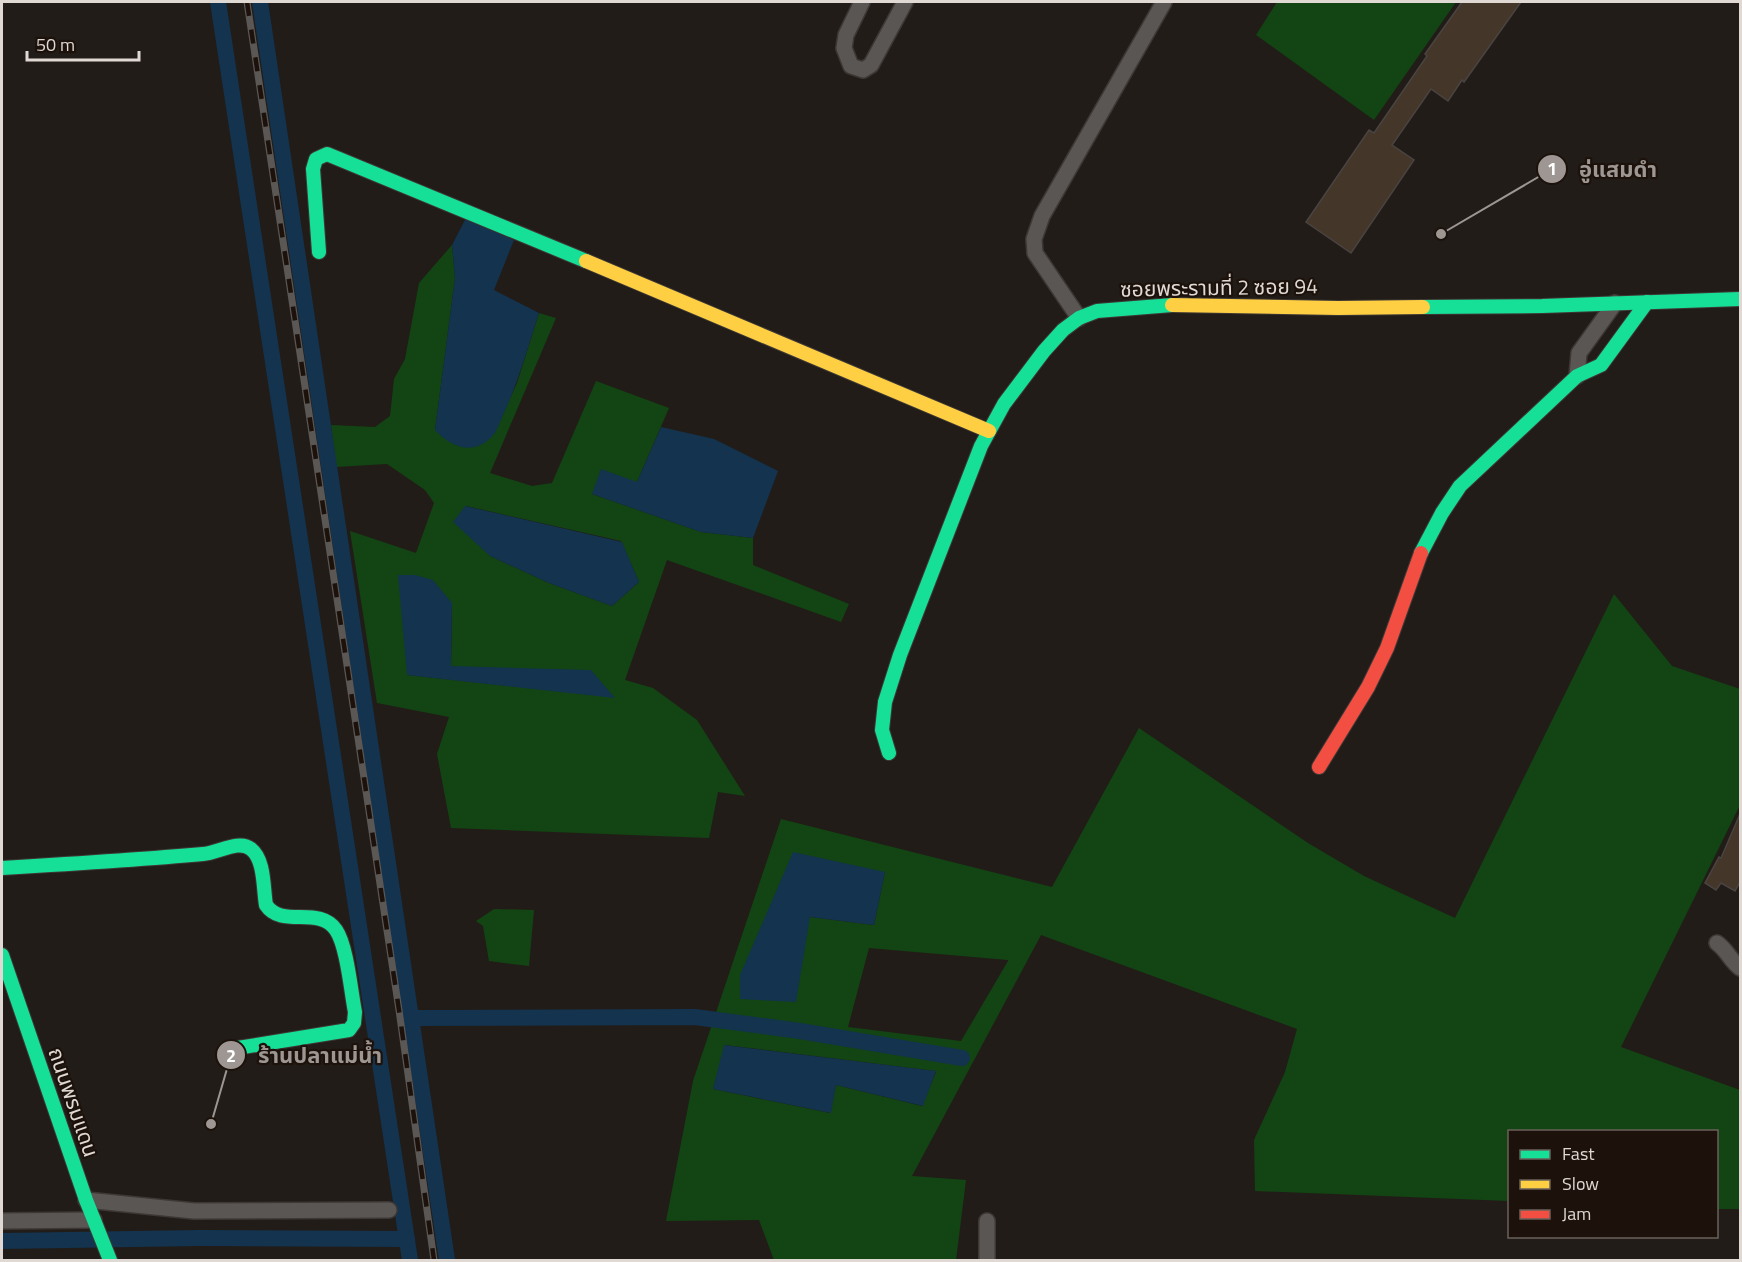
<svg xmlns="http://www.w3.org/2000/svg" width="1742" height="1262" font-family="'Titillium Web','Noto Sans Thai',sans-serif">
<rect width="100%" height="100%" fill="#221c18"/>
<g fill="#124513" fill-rule="evenodd">
<path d="M1277 2H1456L1374 120 1256 35Z"/>
<path d="M452 245 455 278 435 430 494 434 517 383 539 313 556 318 490 473 532 486 552 483 596 381 669 408 637 482 592 494 701 532 753 538V565L849 604 841 622 667 560 625 680 653 688 697 720 745 796 718 792 709 838 451 828 437 754 449 717 377 703 350 531 416 553 434 503 425 490 387 464 336 467 331 425 375 427 390 416 394 379 405 359 419 283ZM466 506 621 541 639 582 612 606 549 583 490 556ZM452 603 451 666 614 697 407 675Z"/>
<path d="M1614 594 1672 666 1740 689V805L1621 1047 1740 1090V1209H1717L1716 1132H1510L1509 1201 1255 1191 1254 1140 1285 1072 1297 1029 1041 935 912 1176 966 1180 956 1260H774L759 1220 666 1221 693 1081 781 819 1052 887 1139 728 1308 843 1364 876 1455 918ZM885 872 874 925 810 917ZM869 948 1008 960V961L961 1041 848 1027ZM725 1045 935 1071 936 1072 922 1106 836 1085 830 1113 713 1089Z"/>
<path d="M494 909 534 910 529 966 489 961 483 926 476 921Z"/>
</g>
<g fill="#13334e">
<path d="M466 218 514 240 494 290 539 313C528 347 519 380 504 413 501 419 498 429 494 434 475 457 452 448 435 430L455 278 452 245Z"/>
<path d="M661 427 714 439 778 471 753 538 701 532 592 494 601 469 637 482Z"/>
<path d="M465 506 622 542 639 582 612 606 549 583 490 556 453 522Z"/>
<path d="M398 575H415L433 580 452 603 451 666 591 670 615 698 407 675Z"/>
<path d="M793 852 885 872 874 925 810 917 796 1002 740 999V975Z"/>
<path d="M724 1045 936 1071 923 1106 836 1085 831 1113 713 1089Z"/>
</g>
<g fill="none" stroke-linecap="round" stroke-linejoin="round">
<g stroke="#13334e" stroke-width="16">
<path d="M218 2 410 1260"/>
<path d="M260 2 447 1260"/>
<path d="M411 1018 695 1017 800 1031 962 1058"/>
<path d="M2 1241 199 1238 407 1239"/>
</g>
</g>
<g fill="#45362a" stroke="#494441" stroke-width="1.5">
<path d="M1462 2H1521L1464 82 1462 80 1448 101 1431 89 1392 145 1414 160 1351 253 1306 222 1369 130 1374 133 1427 56 1425 54Z"/>
<path d="M1740 814V882L1735 891 1721 883 1716 890 1705 883 1719 857 1721 858Z"/>
</g>
<g fill="none" stroke-linecap="round" stroke-linejoin="round">
<g stroke="#3d3835" stroke-width="18">
<g id="street">
<path d="M862 2 846 35 844 48 851 66 863 70 871 65 905 2"/>
<path d="M1079 318 1035 253 1034 239 1042 216 1164 2"/>
<path d="M1577 376 1579 353 1615 303"/>
<path d="M1717 943C1727 950 1730 960 1740 968"/>
<path d="M86 1200 194 1211 389 1210"/>
<path d="M2 1221 94 1220"/>
<path d="M987 1260V1221"/>
</g>
</g>
<g stroke="#3d3835" stroke-width="16">
<g id="fast">
<path d="M319 252 313 169 316 159 327 154 586 261"/>
<path d="M1423 307 1542 306 1740 299"/>
<path d="M1421 553 1442 513 1460 486 1577 376 1601 365 1647 302"/>
<path d="M889 753 882 730 885 702 900 655 981 446 1004 404 1044 351 1063 330 1079 318 1097 311 1172 305"/>
<path d="M2 868C69 864 136 860 203 854 218 853 239 839 251 849 265 860 263 888 266 905 282 929 319 905 336 930 347 946 351 992 355 1012L354 1023 349 1030 225 1050"/>
<path d="M2 955 86 1200 110 1260"/>
</g>
</g>
<g stroke="#3d3835" stroke-width="16">
<g id="slow">
<path d="M586 261 989 431"/>
<path d="M1172 305 1338 308 1423 307"/>
</g>
</g>
<g stroke="#3d3835" stroke-width="16">
<path id="jam" d="M1319 767 1368 687 1387 648 1421 553"/>
</g>
<use href="#street" stroke="#5a5653" stroke-width="15"/>
<use href="#fast" stroke="#16e098" stroke-width="14"/>
<use href="#slow" stroke="#ffcf43" stroke-width="14"/>
<use href="#jam" stroke="#f24e42" stroke-width="14"/>
<g stroke="#5b5754" stroke-width="7">
<path id="rail" d="M247 2 399 1010 434 1260"/>
</g>
<use href="#rail" stroke="#1c120b" stroke-width="4.5" stroke-dasharray="14" stroke-linecap="butt"/>
</g>
<g text-anchor="middle" dominant-baseline="central" stroke-width="4.5" stroke-linejoin="round" paint-order="stroke">
<g font-size="21" fill="#dfd8d3" stroke="#1c120b">
<text transform="translate(1219 287) rotate(-1)">ซอยพระรามที่ 2 ซอย 94</text>
<text transform="translate(74 1102) rotate(71)">ถนนพรมแดน</text>
</g>
</g>
<path fill="none" stroke="#9d9692" stroke-width="2" d="M1441 234L1552 169M211 1124L231 1055"/>
<g fill="#9d9692" stroke="#1c120b" stroke-width="2">
<circle cx="1441" cy="234" r="6"/>
<circle cx="211" cy="1124" r="6"/>
<circle cx="1552" cy="169" r="15"/>
<circle cx="231" cy="1055" r="15"/>
</g>
<g font-size="18" text-anchor="middle" font-weight="bold" fill="#fff">
<text x="1552" y="175">1</text>
<text x="231" y="1062">2</text>
</g>
<g font-size="22" text-anchor="middle" font-weight="bold" fill="#9d9692" stroke="#1c120b" stroke-width="4.5" stroke-linejoin="round" paint-order="stroke">
<text x="1618" y="177">อู่แสมดำ</text>
<text x="320" y="1063">ร้านปลาแม่น้ำ</text>
</g>
<rect width="1742" height="1262" fill="none" stroke="#dfd8d3" stroke-width="6"/>
<rect x="1508" y="1130" width="210" height="108" fill="#1c120b" stroke="#6a615b" stroke-width="1.5"/>
<rect x="1520" y="1150" width="30" height="9" fill="#16e098" stroke="#6a615b" stroke-width="1.5"/>
<text x="1562" y="1160" font-size="18" fill="#dfd8d3">Fast</text>
<rect x="1520" y="1180" width="30" height="9" fill="#ffcf43" stroke="#6a615b" stroke-width="1.5"/>
<text x="1562" y="1190" font-size="18" fill="#dfd8d3">Slow</text>
<rect x="1520" y="1210" width="30" height="9" fill="#f24e42" stroke="#6a615b" stroke-width="1.5"/>
<text x="1562" y="1220" font-size="18" fill="#dfd8d3">Jam</text>
<path d="M27 51v9h112v-9" fill="none" stroke="#dfd8d3" stroke-width="3"/>
<text x="36" y="51" font-size="18" fill="#dfd8d3" stroke="#1c120b" stroke-width="4.5" paint-order="stroke">50 m</text>
</svg>
